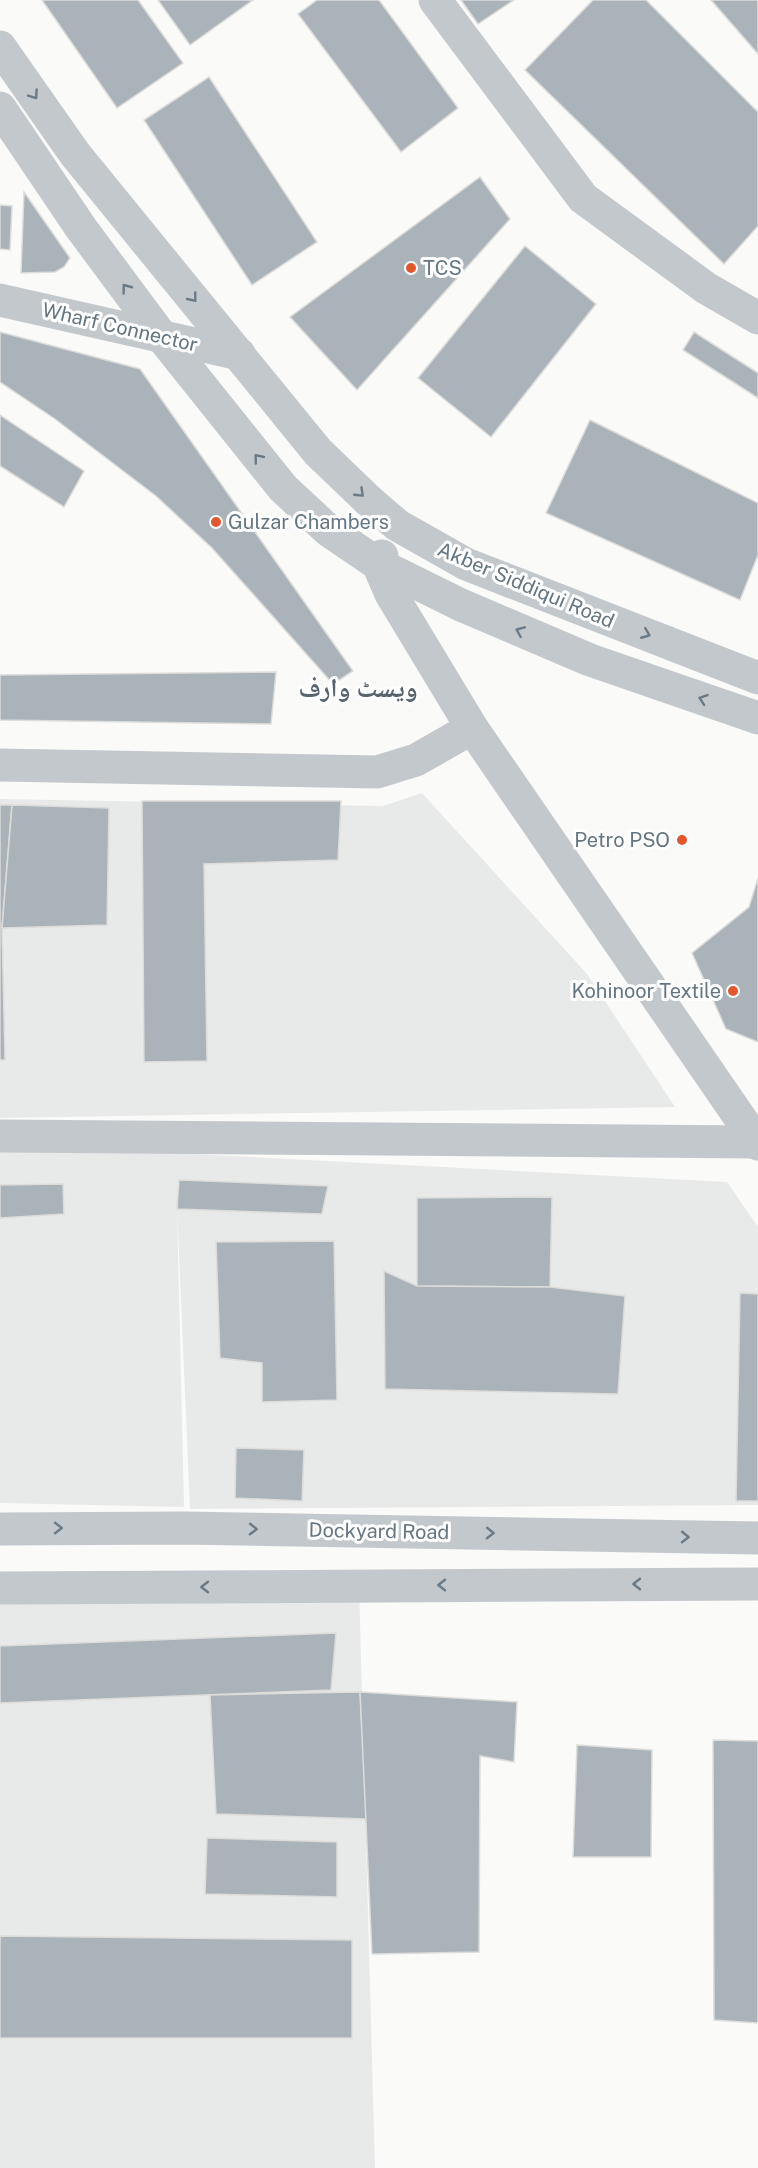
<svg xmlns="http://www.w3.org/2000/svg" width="758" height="2168" font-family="'Public Sans','Noto Naskh Arabic',sans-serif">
<rect width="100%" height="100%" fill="#fafaf8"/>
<g fill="#e8e9e9">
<path d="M422 793 587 974 675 1107 0 1118V799L383 806Z"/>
<path d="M0 1150 175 1153 727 1182 758 1227V1505L190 1509 177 1207 184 1507 0 1503Z"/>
<path d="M359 1586 375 2168H0V1588Z"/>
</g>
<g fill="#aab3b9" stroke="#dcdcda" stroke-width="1.5">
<path d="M42 0H138L183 63 117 108Z"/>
<path d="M158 0H253L190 45Z"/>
<path d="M317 0H379L458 108 401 152 298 14Z"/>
<path d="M461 0H514L478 24Z"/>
<path d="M593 0H646L758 112V226L724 264 525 70Z"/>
<path d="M711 0H758V54Z"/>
<path d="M209 77 317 242 252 285 144 120Z"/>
<path d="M480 177 510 219 357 390 290 317Z"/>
<path d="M24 192 70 258 64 267 55 272 21 273Z"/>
<path d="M0 205 12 206 10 250 0 249Z"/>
<path d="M525 246 596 304 491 437 418 378Z"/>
<path d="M0 332 140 369 353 671 333 684 212 548 156 496 55 419 0 382Z"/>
<path d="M694 332 758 373V398L683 350Z"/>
<path d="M0 415 84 471 64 507 0 466Z"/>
<path d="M590 420 758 503V555L740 600 546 513Z"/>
<path d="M276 672 271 724 0 720V675Z"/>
<path d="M142 801H341L338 860 204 864 207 1061 144 1062Z"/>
<path d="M0 805H12L2 928 5 1060H0Z"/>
<path d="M12 805 109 808 107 925 2 928Z"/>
<path d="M758 878V1042L726 1029 692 953 749 907Z"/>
<path d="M179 1180 328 1186 322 1214 177 1209Z"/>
<path d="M63 1184 64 1214 0 1218V1185Z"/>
<path d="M552 1197 550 1287 417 1286V1198Z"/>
<path d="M334 1241 337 1400 262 1402V1363L220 1358 216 1242Z"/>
<path d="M384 1271 417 1286 550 1287 625 1296 618 1394 385 1389Z"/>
<path d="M740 1293 758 1294V1501H736Z"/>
<path d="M236 1448 304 1450 302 1501 235 1498Z"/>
<path d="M336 1633 331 1690 0 1703V1646Z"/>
<path d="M360 1692 367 1819 216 1814 210 1695Z"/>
<path d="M360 1692 517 1702 514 1762 480 1756 479 1952 372 1954Z"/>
<path d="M713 1740 758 1741V2023L714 2020Z"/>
<path d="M577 1745 652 1750 651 1857H573Z"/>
<path d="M207 1838 337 1842V1897L205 1894Z"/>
<path d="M0 1936 352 1940V2038H0Z"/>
</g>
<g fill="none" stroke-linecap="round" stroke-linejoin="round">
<g stroke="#c3c8cc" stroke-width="33">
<path d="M435 0 583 198 706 288 758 318"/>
<path d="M0 300 239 354"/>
<path d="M0 765 377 772 416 760 472 728"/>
<path d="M0 1136 756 1142"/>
</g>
<g stroke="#c3c8cc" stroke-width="33">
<path d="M0 47 75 154 318 452 368 500 397 525 466 564 758 678"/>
<path d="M0 108 81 228 162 337 283 488 328 530 378 564 461 605 590 660 758 718"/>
<path d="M382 556 378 564 391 594 472 728 758 1144"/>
<path d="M0 1529 183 1528 758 1538"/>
<path d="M0 1588 758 1584"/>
</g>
</g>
<defs><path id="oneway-chevron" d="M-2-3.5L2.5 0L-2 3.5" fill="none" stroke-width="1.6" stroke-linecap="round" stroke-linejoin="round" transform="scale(1.5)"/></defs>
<g stroke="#6a7a87">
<use href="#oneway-chevron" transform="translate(34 95) rotate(55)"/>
<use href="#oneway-chevron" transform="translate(126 288) rotate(-127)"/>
<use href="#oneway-chevron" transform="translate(193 298) rotate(51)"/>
<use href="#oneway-chevron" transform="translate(258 458) rotate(-129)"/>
<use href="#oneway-chevron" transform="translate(360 493) rotate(44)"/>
<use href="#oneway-chevron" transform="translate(520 631) rotate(-157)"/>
<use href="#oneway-chevron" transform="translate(646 634) rotate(22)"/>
<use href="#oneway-chevron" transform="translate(703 699) rotate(-161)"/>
<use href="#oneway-chevron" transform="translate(58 1528)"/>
<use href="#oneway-chevron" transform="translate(253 1529) rotate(1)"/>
<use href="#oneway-chevron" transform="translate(490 1533) rotate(1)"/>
<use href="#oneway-chevron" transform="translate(685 1537) rotate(1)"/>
<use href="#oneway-chevron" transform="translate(637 1584) rotate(180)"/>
<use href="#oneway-chevron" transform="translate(442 1585) rotate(180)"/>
<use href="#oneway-chevron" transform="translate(205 1587) rotate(180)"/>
</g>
<g fill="#e4572e" stroke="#fff" stroke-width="2">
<circle cx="411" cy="268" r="6"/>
<circle cx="216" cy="522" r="6"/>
<circle cx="682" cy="840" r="6"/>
<circle cx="733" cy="991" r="6"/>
</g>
<g text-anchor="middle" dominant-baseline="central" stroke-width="6" stroke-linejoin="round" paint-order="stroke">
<g font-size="20" fill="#657683" stroke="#fff" text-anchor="start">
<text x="423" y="268">TCS</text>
<text x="228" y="522">Gulzar Chambers</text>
<text x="670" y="840" text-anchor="end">Petro PSO</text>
<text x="721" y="991" text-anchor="end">Kohinoor Textile</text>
</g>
<g font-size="20" fill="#657683" stroke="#fff">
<text transform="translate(120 327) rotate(13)">Wharf Connector</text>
<text transform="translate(526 585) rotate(23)">Akber Siddiqui Road</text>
<text transform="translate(379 1531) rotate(1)">Dockyard Road</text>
</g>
<g font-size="26" font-weight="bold" fill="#57646e" stroke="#fff">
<text x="358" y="687">ویسٹ وارف</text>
</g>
</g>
</svg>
